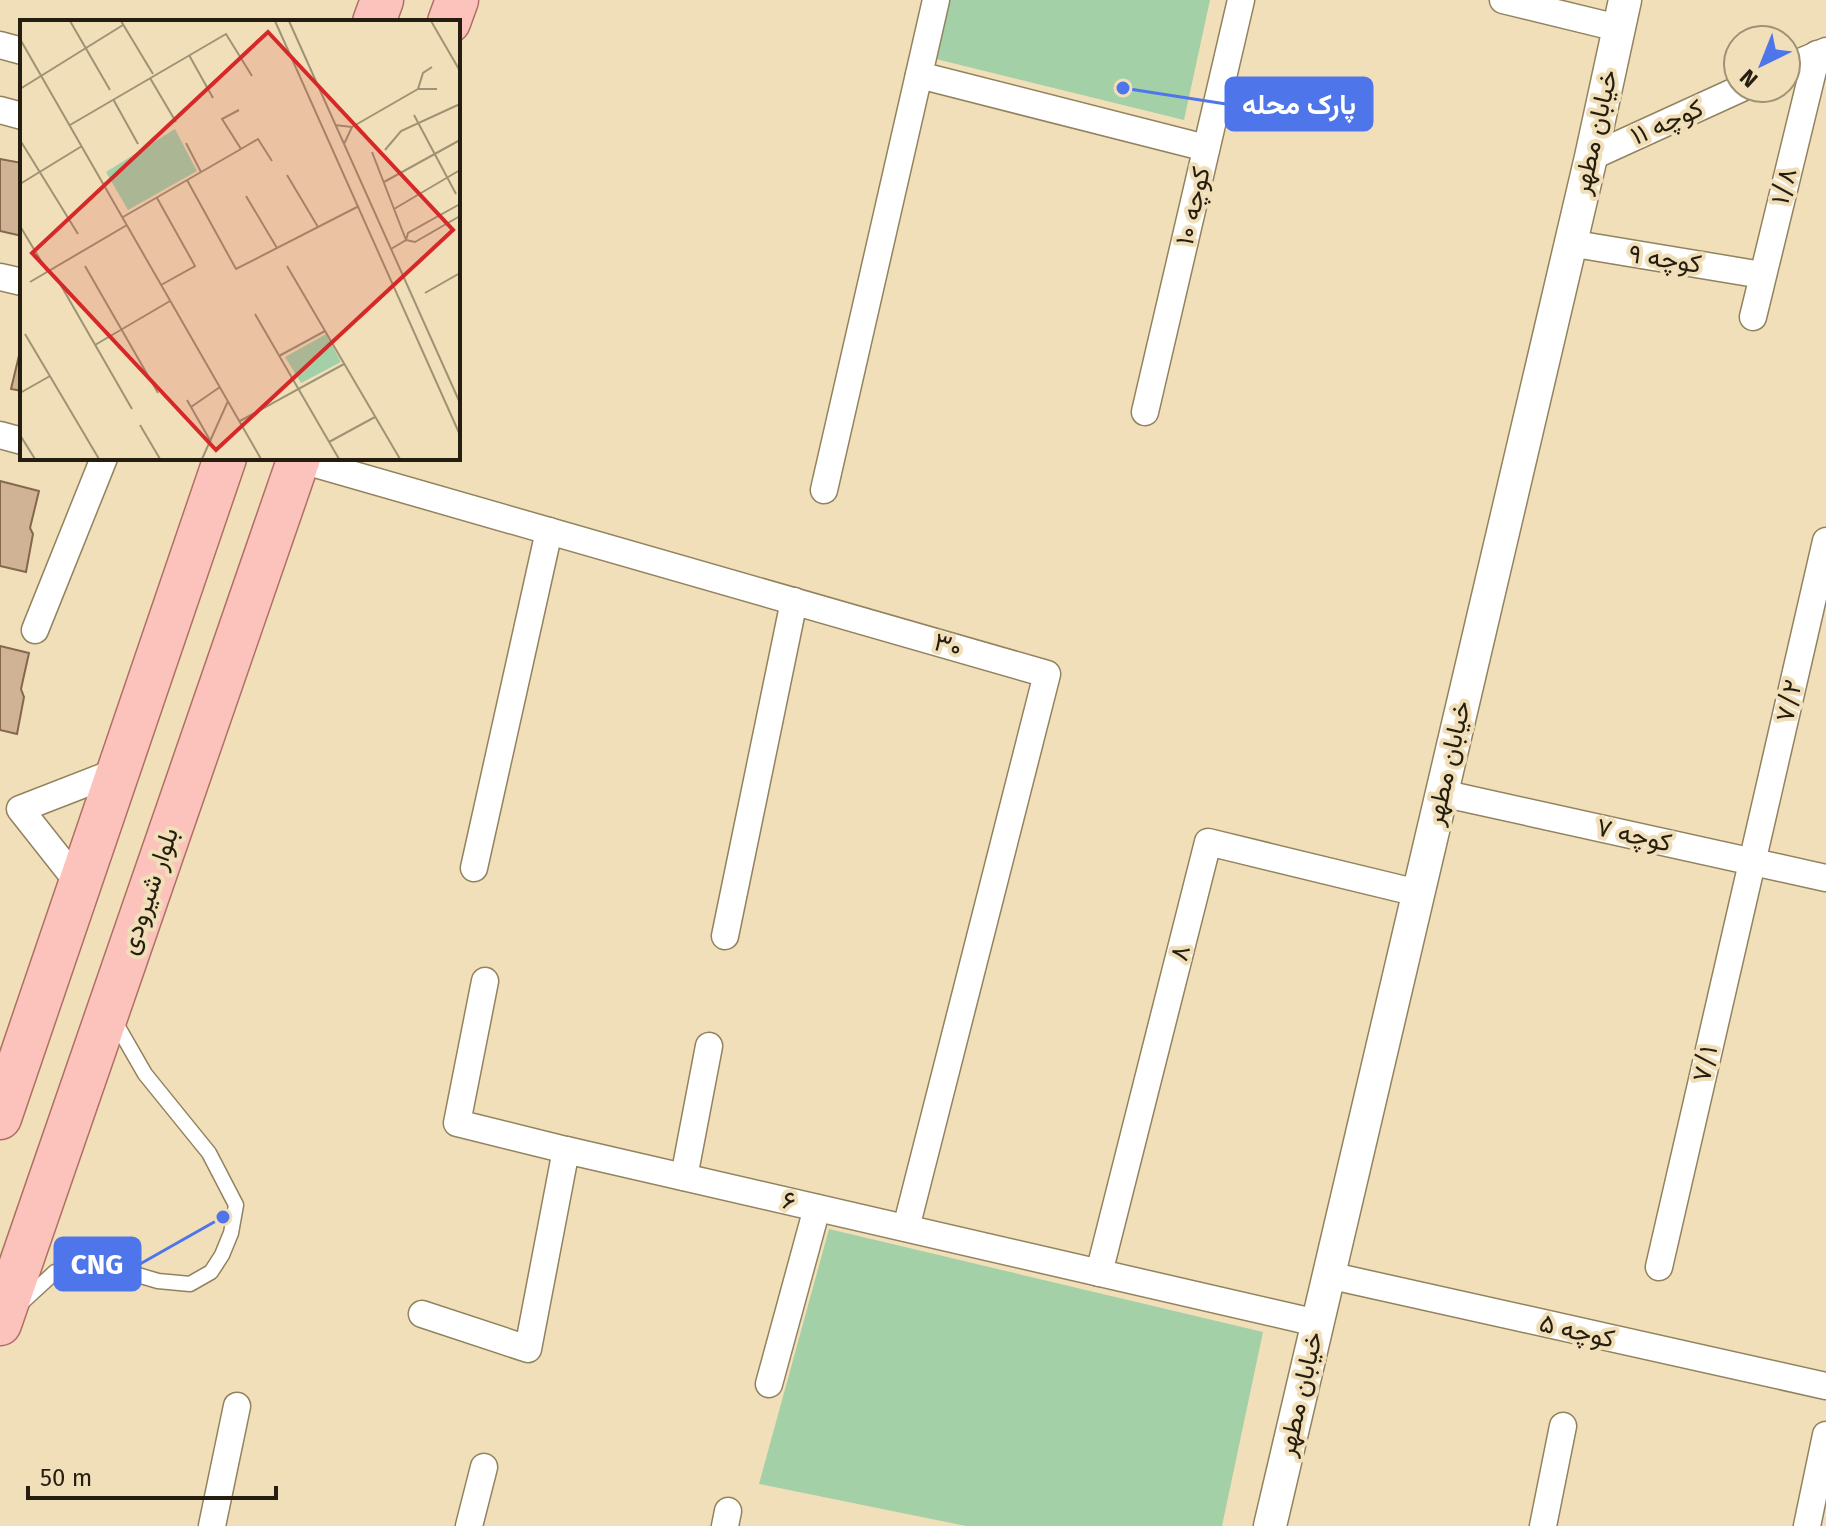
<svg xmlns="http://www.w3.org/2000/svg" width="1826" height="1526" font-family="'Fira Sans',Vazirmatn,sans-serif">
<rect width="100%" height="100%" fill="#f0dfb8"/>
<g fill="#a4d0a7">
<path d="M942 0H1210L1184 120 928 57Z"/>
<path d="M829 1229 1263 1332 1222 1526H966L759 1484Z"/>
</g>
<g fill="#d0b294" stroke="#84684d" stroke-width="2">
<path d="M0 159 22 163V236L0 231Z"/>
<path d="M22 343V391L11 389Z"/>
<path d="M0 481 39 491 30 528 33 534 26 572 0 566Z"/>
<path d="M0 646 29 653 21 689 24 697 17 734 0 730Z"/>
</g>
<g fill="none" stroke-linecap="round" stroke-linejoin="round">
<g stroke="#92825e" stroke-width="17">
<path id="service" d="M19 1305 55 1272 94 1262 158 1281 190 1284 211 1272 222 1255 231 1233 236 1205 209 1153 145 1074 114 1020"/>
</g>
<g stroke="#92825e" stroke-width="29">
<g id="minor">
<path d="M1503 0 1618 28"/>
<path d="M0 45 22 51"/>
<path d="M1786 68 1826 51"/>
<path d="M919 75 1206 148"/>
<path d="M0 110 22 116"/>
<path d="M1591 157 1742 88"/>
<path d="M1569 243 1762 275"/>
<path d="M0 277 22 282"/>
<path d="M1753 317 1817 54"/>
<path d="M1145 412 1241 0"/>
<path d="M0 435 22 441"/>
<path d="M298 459 1047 674 906 1228"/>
<path d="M824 490 936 0"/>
<path d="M35 630 104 458"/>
<path d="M1441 793 1826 878"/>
<path d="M474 868 549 531"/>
<path d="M80 885 20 809 118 771"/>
<path d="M725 936 794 601"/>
<path d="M485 981 457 1123 566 1150"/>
<path d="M684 1177 709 1046"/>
<path d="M1659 1267 1826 541"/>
<path d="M1099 1273 1208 842 1418 893"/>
<path d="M1328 1275 1826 1386"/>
<path d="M422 1314 528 1349 566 1150 1317 1323"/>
<path d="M769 1384 817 1208"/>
<path d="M212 1526 237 1406"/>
<path d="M469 1526 484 1467"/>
<path d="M725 1526 728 1511"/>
<path d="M1543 1526 1563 1426"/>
<path d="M1807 1526 1826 1435"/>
</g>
</g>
<g stroke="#92825e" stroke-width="35">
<path id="tertiary" d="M1270 1526 1591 157 1625 0"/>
</g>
<g stroke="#af6f64" stroke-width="45">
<g id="primary">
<path d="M374 22 382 0"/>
<path d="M449 22 457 0"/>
<path d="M0 1118 225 458"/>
<path d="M0 1324 299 458"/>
</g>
</g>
<use href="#service" stroke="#fff" stroke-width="14"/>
<use href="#minor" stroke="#fff" stroke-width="26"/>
<use href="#tertiary" stroke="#fff" stroke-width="32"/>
<use href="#primary" stroke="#fcc3bd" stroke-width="42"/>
</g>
<g text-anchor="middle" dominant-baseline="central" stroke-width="8" stroke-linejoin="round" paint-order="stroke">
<g font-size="26" fill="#251e10" stroke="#f0dfb8">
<text transform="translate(1667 122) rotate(-24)">کوچه ۱۱</text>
<text transform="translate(1595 132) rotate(-77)">خیابان مطهر</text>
<text transform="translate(1784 186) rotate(-76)">۱/۸</text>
<text transform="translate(1193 206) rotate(-77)">کوچه ۱۰</text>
<text transform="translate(1665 259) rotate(9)">کوچه ۹</text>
<text transform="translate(948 645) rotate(16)">۳۰</text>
<text transform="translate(1789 701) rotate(-77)">۷/۲</text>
<text transform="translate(1448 763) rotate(-77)">خیابان مطهر</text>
<text transform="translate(1634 835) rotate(13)">کوچه ۷</text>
<text transform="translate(149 891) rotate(-71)">بلوار شیرودی</text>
<text transform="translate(1180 953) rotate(-76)">۸</text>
<text transform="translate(1705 1064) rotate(-77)">۷/۱</text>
<text transform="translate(789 1201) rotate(13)">۶</text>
<text transform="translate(1577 1331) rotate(13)">کوچه ۵</text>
<text transform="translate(1300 1394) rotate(-77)">خیابان مطهر</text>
</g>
</g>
<g transform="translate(20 20)">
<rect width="440" height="440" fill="#f0dfb8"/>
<path d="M155 109 177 151 108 190 86 152ZM306 314 321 342 281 363 265 337Z" fill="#a4d0a7"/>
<path fill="none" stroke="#9f9275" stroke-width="2" d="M50 1 90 70M101 1 133 54M255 1 440 415M269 1 440 383M411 1 440 51M0 19 241 439M169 35 193 78M412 47 403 53 398 69H417M130 58 156 102M0 69 103 5M93 79 118 124M394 95 436 174M50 105 206 14 232 56M315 105 332 107 324 124M332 107 398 69M0 120 58 214M166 123 181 152M221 129 238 119 252 141M365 130 381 111 440 84M352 132 386 220 371 229M267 155 298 207M167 160 216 249 339 186M364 162 440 120M0 164 62 126M226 176 257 228M137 178 175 246 141 265M440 184 388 213 386 220 395 222 440 196M374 189 440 150M103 197 221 129 202 99 219 90M0 206 27 251M65 246 138 373M267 246 380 439M10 262 107 205M39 262 112 389M405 273 440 253M235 294 319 439M5 314 79 439M75 325 150 281M259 336 305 311M0 373 30 356M167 380 191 422M171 387 200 367M220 401 324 344M120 405 140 439M0 415 15 439M309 422 355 397M182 439 208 381"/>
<path fill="#d62828" fill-opacity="0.15" stroke="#d62828" stroke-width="4" d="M248 12 433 210 196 430 12 233Z"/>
<rect width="440" height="440" fill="none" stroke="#251e10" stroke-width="4"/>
</g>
<path fill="none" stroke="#4e76ea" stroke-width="3" d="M1123 88L1226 104M223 1217L140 1264"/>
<g fill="#4e76ea" stroke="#f0dfb8" stroke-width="3">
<circle cx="1123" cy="88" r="8"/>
<circle cx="223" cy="1217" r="8"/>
</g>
<g fill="#4e76ea" stroke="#4e76ea" stroke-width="3">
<rect x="1226" y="78" width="146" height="52" rx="8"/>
<rect x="55" y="1238" width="85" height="52" rx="8"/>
</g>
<g font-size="28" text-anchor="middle" font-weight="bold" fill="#fff">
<text x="1299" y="114">پارک محله</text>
<text x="97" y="1274">CNG</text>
</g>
<g transform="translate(1762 64) rotate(223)"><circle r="38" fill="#f0dfb8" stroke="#9f9275" stroke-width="2"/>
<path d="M0-6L14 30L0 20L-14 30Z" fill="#4e76ea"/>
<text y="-12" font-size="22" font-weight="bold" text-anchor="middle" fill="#251e10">N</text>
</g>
<path d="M28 1486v12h248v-12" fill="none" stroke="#251e10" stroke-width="4"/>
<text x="40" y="1486" font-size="24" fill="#251e10" stroke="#f0dfb8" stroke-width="6" paint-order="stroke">50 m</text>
</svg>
